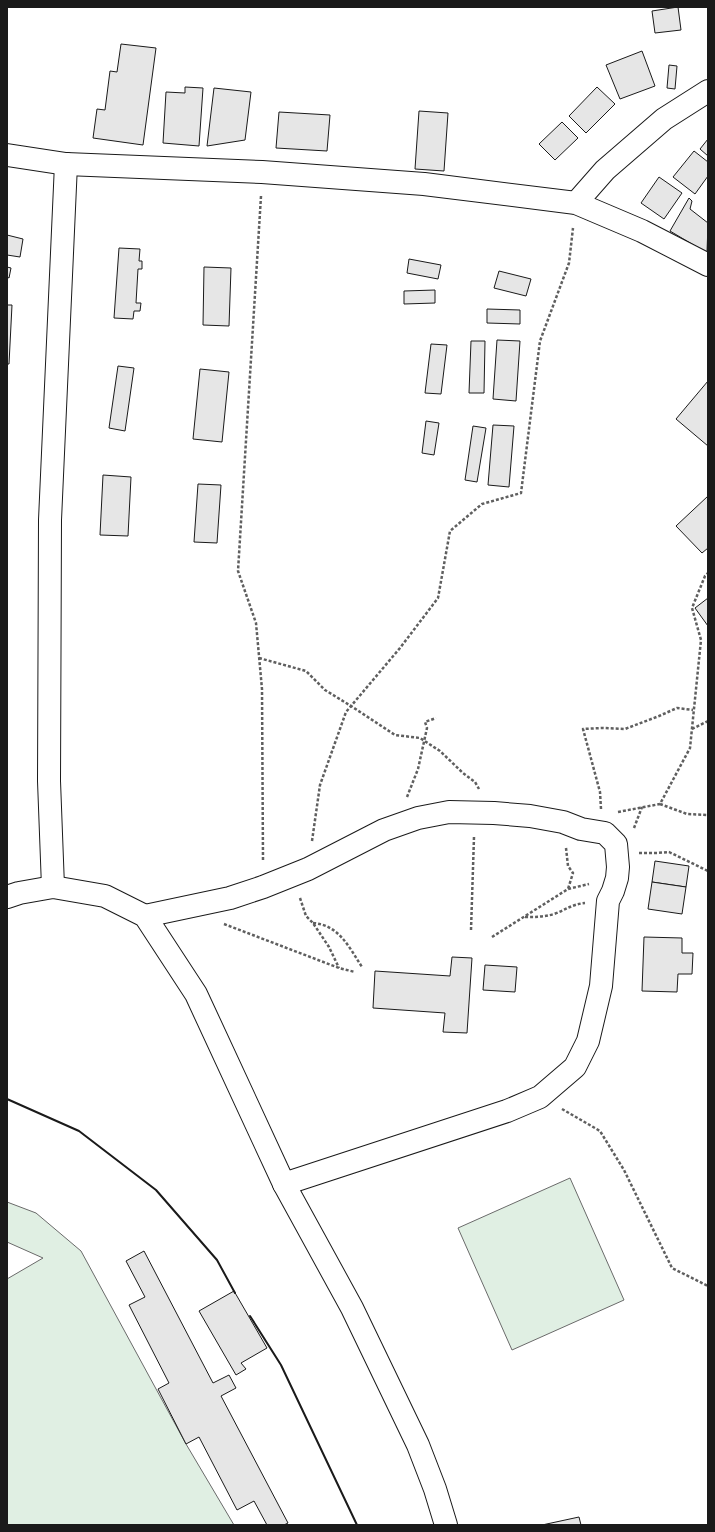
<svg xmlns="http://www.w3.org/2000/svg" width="715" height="1532" font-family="'DejaVu Sans',sans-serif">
<rect width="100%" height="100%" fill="#fff"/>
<g fill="#e0efe3" stroke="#6a6a6a">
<path d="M570 1178 624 1300 512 1350 458 1228Z"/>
<path d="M7 1202 36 1213 81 1251 186 1444 234 1525H7V1279L43 1258 7 1242Z"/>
</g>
<g fill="#e6e6e6" stroke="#1a1a1a">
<path d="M678 7 681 30 655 33 652 11Z"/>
<path d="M121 44 156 48 143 145 93 138 97 109 105 110 110 71 117 72Z"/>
<path d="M642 51 655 86 620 99 606 65Z"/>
<path d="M669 65 677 66 675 89 667 88Z"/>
<path d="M185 87 203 88 199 146 163 143 166 92 185 93Z"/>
<path d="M597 87 615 104 586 133 569 116Z"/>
<path d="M214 88 251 92 245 140 207 146Z"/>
<path d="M419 111 448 113 444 171 415 169Z"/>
<path d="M279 112 330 115 327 151 276 148Z"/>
<path d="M562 122 578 138 555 160 539 144Z"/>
<path d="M708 139V156L700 149Z"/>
<path d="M694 151 708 162V176L695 194 673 177Z"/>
<path d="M659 177 682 193 664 219 641 203Z"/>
<path d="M689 198 692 201 690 209 708 223 707 253 670 231Z"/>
<path d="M7 235 23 239 20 257 7 255Z"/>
<path d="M119 248 140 249 139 261H142V269H138L136 303H141L140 311H134L133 319 114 318Z"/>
<path d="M409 259 441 265 438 279 407 273Z"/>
<path d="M7 267 11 268 9 278 7 277Z"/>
<path d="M204 267 231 268 229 326 203 325Z"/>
<path d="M499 271 531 279 526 296 494 288Z"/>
<path d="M435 290V303L404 304V291Z"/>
<path d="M7 305H12L9 364H7Z"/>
<path d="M487 309 520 310V324L487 323Z"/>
<path d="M497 340 520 341 516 401 493 399Z"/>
<path d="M471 341H485L484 393H469Z"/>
<path d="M431 344 447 345 441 394 425 393Z"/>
<path d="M118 366 134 368 125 431 109 428Z"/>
<path d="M200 369 229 372 222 442 193 439Z"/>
<path d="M708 381V446L676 419Z"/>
<path d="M426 421 439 423 434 455 422 453Z"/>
<path d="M493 425 514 426 509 487 488 485Z"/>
<path d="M473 426 486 428 477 482 465 480Z"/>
<path d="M103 475 131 477 128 536 100 535Z"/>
<path d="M198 484 221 485 217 543 194 542Z"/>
<path d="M708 496V548L702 553 676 526Z"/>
<path d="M708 598V626L695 608Z"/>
<path d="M655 861 689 866 686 887 652 882Z"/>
<path d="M652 882 686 887 682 914 648 909Z"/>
<path d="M644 937 682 938V953H693L692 974H678L677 992 642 991Z"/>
<path d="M452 957 472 958 467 1033 443 1032 445 1013 373 1008 375 971 450 976Z"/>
<path d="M485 965 517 967 515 992 483 990Z"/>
<path d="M144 1251 213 1383 229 1375 236 1388 221 1396 288 1523 284 1525H267L254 1501 237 1510 199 1437 186 1444 158 1389 169 1383 129 1305 145 1297 126 1261Z"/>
<path d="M234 1291 267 1348 241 1363 246 1369 236 1375 199 1311Z"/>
<path d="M579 1517 581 1525H542Z"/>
</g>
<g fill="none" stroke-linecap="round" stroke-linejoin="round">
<g stroke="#1a1a1a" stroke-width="24">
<g id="minor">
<path d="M7 155 66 164 262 172 424 184 576 203 642 231 708 265"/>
<path d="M576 203 605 170 664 119 708 91"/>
<path d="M53 887 49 781 50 520 66 164"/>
<path d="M7 897 19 893 53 887 105 896 145 916 196 994 284 1184 352 1308 418 1445 435 1489 446 1525"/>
<path d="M145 916 230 898 263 887 308 869 384 830 418 818 449 812 494 813 530 816 563 822 581 829 605 833 616 844 618 867 617 878 613 891 608 901 601 986 588 1041 575 1067 540 1097 507 1111 284 1184"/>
</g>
</g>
<g stroke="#5f5f5f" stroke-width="2.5" stroke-dasharray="3 2" stroke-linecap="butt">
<path d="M261 196 238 571 256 623 262 689 263 861"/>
<path d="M259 658 306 671 325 690 351 706 395 735 420 738 440 751 463 773 475 782 479 789"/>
<path d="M692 729 708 721"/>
<path d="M407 797 418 769 427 728 425 722 436 718"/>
<path d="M660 804 687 814 708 815"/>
<path d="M601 809 600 792 583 729 603 728 625 729 659 716 677 708 693 710"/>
<path d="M618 812 660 804 690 748 701 640 692 608 705 576 708 573"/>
<path d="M634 828 642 807"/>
<path d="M312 841 320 785 346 712 400 648 438 598 450 531 482 504 521 493 540 341 569 263 573 228"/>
<path d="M566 848 568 866 573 873 568 889"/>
<path d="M639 853H657L669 852 708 871"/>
<path d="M300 898 306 916 313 923 329 947 339 968"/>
<path d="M525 917C535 917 544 917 554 914 565 910 573 904 585 903"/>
<path d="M313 923C339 925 349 947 362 967"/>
<path d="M224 924 339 968 355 972"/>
<path d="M471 930 474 837"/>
<path d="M492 937 568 889 589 884"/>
<path d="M562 1109 600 1131 624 1170 672 1268 708 1286"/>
</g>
<use href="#minor" stroke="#fff" stroke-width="22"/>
<g stroke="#1a1a1a" stroke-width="2">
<path d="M7 1099 79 1131 156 1190 217 1260 235 1293"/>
<path d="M250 1316 281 1365 357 1525"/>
</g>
</g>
<rect width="715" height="1532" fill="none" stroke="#1a1a1a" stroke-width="16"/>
</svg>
